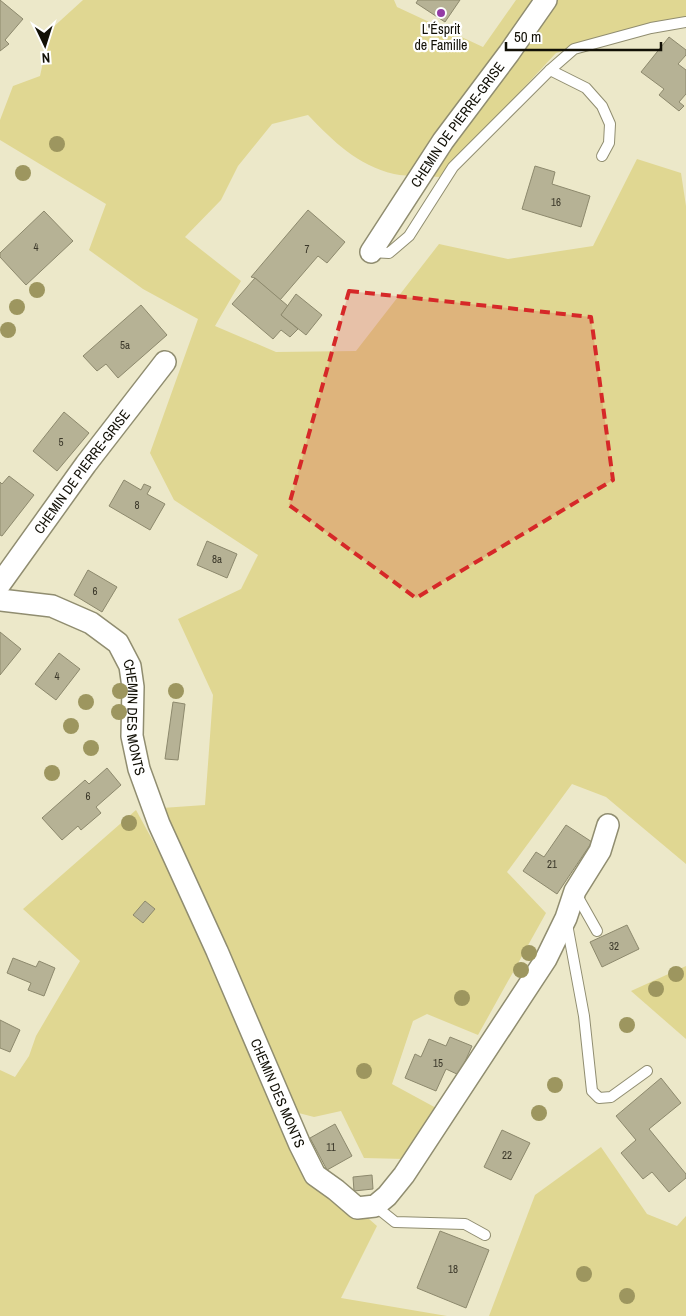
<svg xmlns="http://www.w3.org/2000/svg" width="686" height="1316" font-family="'Archivo Narrow',sans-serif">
<rect width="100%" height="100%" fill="#ece8c9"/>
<g fill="#e0d792">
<path d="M83 0H394L397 7 483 47 516 0H686V20L662 21 556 53 441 177C426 176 409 177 394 174 357 165 334 142 308 115L272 124 238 166 221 200 185 237 241 281 215 326 276 352 356 351 439 244 508 259 593 246 637 159 681 173 686 206V864L606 797 572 784 507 872 546 913 478 1035 427 1014 413 1021 392 1084 438 1109 405 1159 364 1158 341 1111 314 1117 291 1111 162 808 205 805 213 695 178 619 241 589 258 555 174 500 150 453 198 319 143 289 89 250 106 204 0 140V120L13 86 40 76 50 30Z"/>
<path d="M136 810 171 874 301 1159 377 1226 341 1298 447 1316H0V1070L15 1077 29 1056 36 1036 80 961 23 909Z"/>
<path d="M686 966V1039L631 991Z"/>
<path d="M601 1147 647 1214 677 1226 686 1216V1316H489L535 1195Z"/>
</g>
<g fill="#b6b295" stroke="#8d896d">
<path d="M0 0 23 19 5 40 9 44 0 51Z"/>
<path d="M418 0H460L445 22 416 3Z"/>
<path d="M669 37 686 50V55L678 64 686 70V94L679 102 684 106 679 111 659 95 664 89 641 72Z"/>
<path d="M535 166 555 172 552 184 590 196 581 227 522 209Z"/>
<path d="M308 210 345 242 327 263 318 256 280 300 255 278 251 277Z"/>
<path d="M44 211 73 241 26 285 0 257V253Z"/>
<path d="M255 278 288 306 281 315 298 329 290 337 281 330 273 339 232 304Z"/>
<path d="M296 294 322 315 306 335 281 315Z"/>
<path d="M141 305 167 335 118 378 106 364 97 371 83 356Z"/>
<path d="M64 412 89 433 57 471 33 451Z"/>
<path d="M9 476 34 495 2 536 0 535V482L2 484Z"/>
<path d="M124 480 141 490 144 484 151 487 147 494 165 504 150 530 109 506Z"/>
<path d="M207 541 237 554 227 578 197 565Z"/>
<path d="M88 570 117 587 102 612 74 595Z"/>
<path d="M0 632 21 649 0 675Z"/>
<path d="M59 653 80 669 56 700 35 684Z"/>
<path d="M173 702 185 704 178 760 165 759Z"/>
<path d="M107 768 121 785 96 807 101 813 81 830 78 826 62 840 42 818 85 780 89 784Z"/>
<path d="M566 825 592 842 557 894 523 871 536 852 544 857Z"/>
<path d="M145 901 155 909 143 923 133 915Z"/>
<path d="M627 925 639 949 602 967 590 942Z"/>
<path d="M13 958 36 967 39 961 55 968 44 996 28 990 31 983 7 973Z"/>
<path d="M0 1020 20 1030 10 1052 0 1048Z"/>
<path d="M450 1037 472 1046 459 1075 446 1069 436 1091 405 1078 415 1054 421 1057 429 1039 446 1046Z"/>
<path d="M661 1078 681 1103 649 1129 686 1174V1178L669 1192 652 1172 643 1179 621 1153 636 1140 616 1116Z"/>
<path d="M335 1124 352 1156 327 1170 310 1138Z"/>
<path d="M502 1130 530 1143 511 1180 484 1167Z"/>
<path d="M372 1175 373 1189 354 1191 353 1177Z"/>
<path d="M440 1231 489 1250 466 1308 417 1288Z"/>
</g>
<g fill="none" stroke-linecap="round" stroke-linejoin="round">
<g stroke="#908d70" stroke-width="12">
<g id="lane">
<path d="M550 70 586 88 602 106 610 124 609 143 602 156"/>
<path d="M371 252 389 253 409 236 453 167 550 70 574 49 651 28 686 22"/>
<path d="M575 892 597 931"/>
<path d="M567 924 584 1016 592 1091 599 1098 611 1097 647 1071"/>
<path d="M375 1206 395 1222 465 1224 485 1235"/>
</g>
</g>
<g stroke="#908d70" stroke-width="24">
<g id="street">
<path id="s1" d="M371 252 443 141 509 53 546 0"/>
<path id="s2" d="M0 584 86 464 165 362"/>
<path id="s3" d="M0 600 52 606 91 623 118 643 130 666 133 687 132 736 139 769 159 824 217 951 300 1145 315 1175 336 1190 357 1208 375 1206 387 1196 404 1175 546 959 566 918 575 891 600 851 608 825"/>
</g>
</g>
<use href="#lane" stroke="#fff" stroke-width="10"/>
<use href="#street" stroke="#fff" stroke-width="21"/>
</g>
<g fill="#9d965f">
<circle cx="57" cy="144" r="8"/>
<circle cx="23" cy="173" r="8"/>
<circle cx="37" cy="290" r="8"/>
<circle cx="17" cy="307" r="8"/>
<circle cx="8" cy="330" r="8"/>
<circle cx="120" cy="691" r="8"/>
<circle cx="176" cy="691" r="8"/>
<circle cx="86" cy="702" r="8"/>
<circle cx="119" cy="712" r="8"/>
<circle cx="71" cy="726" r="8"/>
<circle cx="91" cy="748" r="8"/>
<circle cx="52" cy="773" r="8"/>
<circle cx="129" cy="823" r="8"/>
<circle cx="529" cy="953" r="8"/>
<circle cx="521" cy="970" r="8"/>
<circle cx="676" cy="974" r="8"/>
<circle cx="656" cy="989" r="8"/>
<circle cx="462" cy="998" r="8"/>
<circle cx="627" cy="1025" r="8"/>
<circle cx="364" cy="1071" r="8"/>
<circle cx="555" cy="1085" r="8"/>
<circle cx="539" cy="1113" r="8"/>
<circle cx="584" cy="1274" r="8"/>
<circle cx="627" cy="1296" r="8"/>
</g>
<path fill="#d62828" fill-opacity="0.2" stroke="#d62828" stroke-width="4" stroke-dasharray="10 6" stroke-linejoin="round" d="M349 291 591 317 613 480 416 598 289 505Z"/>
<circle fill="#943ba6" stroke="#fff" stroke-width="2" cx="441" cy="13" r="5"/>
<g text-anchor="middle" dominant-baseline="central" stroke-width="4.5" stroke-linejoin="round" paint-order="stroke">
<g font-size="11" fill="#3b382a">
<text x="556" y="202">16</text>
<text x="36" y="247">4</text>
<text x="307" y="249">7</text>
<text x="125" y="345">5a</text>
<text x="61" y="442">5</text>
<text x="137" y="505">8</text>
<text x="217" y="559">8a</text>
<text x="95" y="591">6</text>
<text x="57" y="676">4</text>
<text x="88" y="796">6</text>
<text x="552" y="864">21</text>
<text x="614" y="946">32</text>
<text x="438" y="1063">15</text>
<text x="331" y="1147">11</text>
<text x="507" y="1155">22</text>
<text x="453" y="1269">18</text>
</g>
<g font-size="14" fill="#121006" stroke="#fff">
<text x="441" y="29">L'Ésprit<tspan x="441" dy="16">de Famille</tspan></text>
</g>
<g font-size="14" fill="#121006" stroke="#fff">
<text stroke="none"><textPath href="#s1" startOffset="154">CHEMIN DE PIERRE-GRISE</textPath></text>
<text stroke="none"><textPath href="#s2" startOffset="139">CHEMIN DE PIERRE-GRISE</textPath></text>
<text stroke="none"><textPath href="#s3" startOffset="206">CHEMIN DES MONTS</textPath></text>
<text stroke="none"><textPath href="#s3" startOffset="611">CHEMIN DES MONTS</textPath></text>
</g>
</g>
<g transform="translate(45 45) rotate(176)" stroke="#ffffff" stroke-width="4" paint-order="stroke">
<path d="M0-4L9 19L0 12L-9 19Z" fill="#121006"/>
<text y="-8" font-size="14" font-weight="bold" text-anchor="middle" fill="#121006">N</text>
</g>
<path d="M506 42v8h155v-8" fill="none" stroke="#121006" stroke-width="2.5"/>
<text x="514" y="42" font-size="15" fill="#121006" stroke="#ffffff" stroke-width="4" paint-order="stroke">50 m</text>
</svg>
